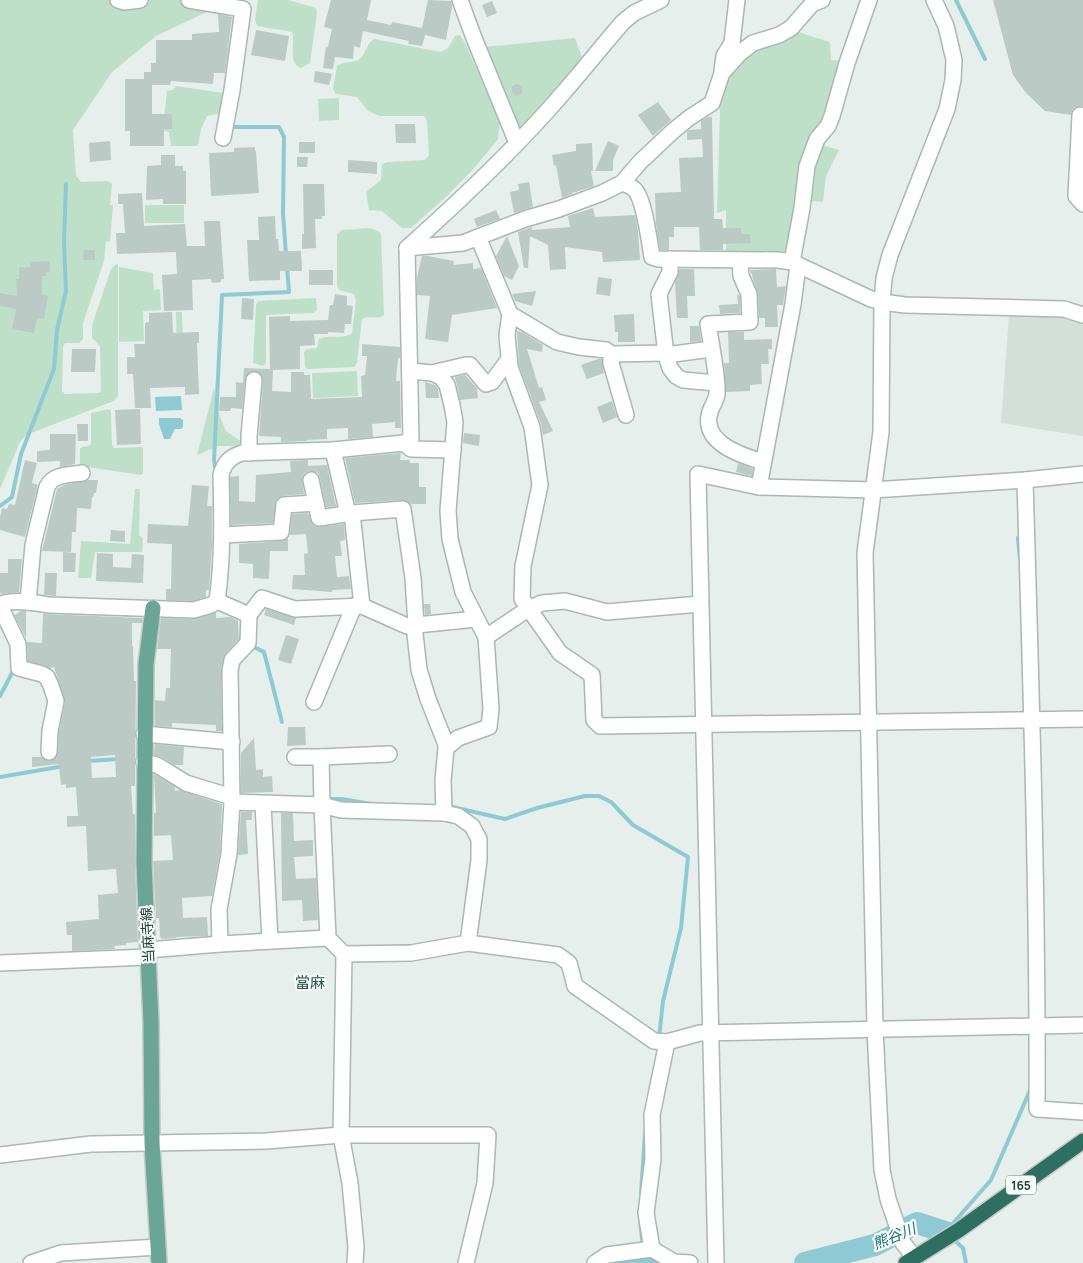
<svg xmlns="http://www.w3.org/2000/svg" width="1083" height="1263" font-family="Manrope,'Noto Sans JP',sans-serif">
<rect width="100%" height="100%" fill="#e6efeb"/>
<path fill="#d4dfda" d="M1009 314 1069 316 1083 322V436L1001 423Z"/>
<g fill="#bfe0c8">
<path d="M0 0H241L240 3 211 10 156 36 112 72 73 130 76 175 81 182 108 181 112 184 110 205H113L110 242 106 241 104 261 83 323V339L79 343H65L63 347 62 391 65 394 99 393 101 391 100 346 92 338V325L111 269 116 264 118 265V396L114 401 26 435 20 442 0 489Z"/>
<path d="M258 0H288L316 8 317 13 310 63 301 68C287 63 296 44 292 32L257 26 255 19Z"/>
<path d="M795 31 830 42 831 60 841 61 834 98 812 142 839 150 826 176 823 202 799 200 789 251 726 254V210L717 213 720 111 716 102 726 75 757 46Z"/>
<path d="M460 35 466 45 500 122 498 139 476 166 448 195 411 228H402L382 211 369 210 366 192 381 180 382 164 388 162 425 160 429 155 427 120 424 116H379L368 111 357 97 336 94 333 89 337 66C346 60 353 64 360 59 366 53 366 44 374 39L441 52 448 48 455 36Z"/>
<path d="M575 38 583 60 524 127H517L484 47Z"/>
<path d="M176 86 223 93 225 95 222 113 207 116 201 129 198 145 196 146H171L169 132 164 131 163 129 167 91 173 90Z"/>
<path d="M339 98V120L319 121 318 99Z"/>
<rect x="145" y="205" width="39" height="18"/>
<path d="M370 228 380 232 381 235 384 315C378 320 369 315 362 319L357 363 354 367 307 369 305 366 304 352 307 349 317 348 319 339C329 334 343 340 352 333L356 300 354 294 339 290 337 286V234L342 230Z"/>
<path d="M119 267 153 273 154 290 160 289 161 310 143 311 144 341 119 342Z"/>
<path d="M316 298 317 310 314 313 266 315V363L263 366 253 363 256 304 259 301Z"/>
<path d="M176 312H182L183 357H177Z"/>
<path d="M357 371 358 396 313 398 312 373Z"/>
<path d="M214 388 220 417 226 431 242 442 241 446H218L197 455Z"/>
<path d="M109 409 111 411 112 445 114 448 142 447 143 449V473L141 475 80 466V449L82 447 88 446 91 444V413Z"/>
<path d="M135 489H140L139 535 143 538 142 552H95L91 578H78L81 541 130 544Z"/>
</g>
<g fill="#8ec9d4">
<path d="M181 396 182 410 156 411 155 397Z"/>
<path d="M159 418H180L183 420V427L181 429H175L170 439H164L159 424Z"/>
</g>
<g fill="none" stroke-linecap="round" stroke-linejoin="round">
<g stroke="#8ec9d4" stroke-width="4">
<path d="M956 0 985 59"/>
<path d="M231 125 230 127H279L284 137 283 213 286 255"/>
<path d="M216 473 214 460 222 295 289 292 287 267"/>
<path d="M0 506 12 497 21 454 54 369 57 330 66 291 64 243 66 184"/>
<path d="M1018 538 1020 559"/>
<path d="M250 645 264 652 282 722"/>
<path d="M0 696 14 669"/>
<path d="M88 761 119 759"/>
<path d="M0 777 64 766"/>
<path d="M326 799H342L371 804"/>
<path d="M448 806 505 819 537 808 585 796H599L611 802 633 825 688 857 681 928 663 1001 659 1038"/>
<path d="M641 1194 645 1133"/>
<path d="M640 1221 643 1246"/>
<path d="M948 1229 991 1180 1031 1088"/>
<path d="M953 1239 963 1248 966 1263"/>
<path d="M645 1253 646 1261"/>
</g>
<g stroke="#8ec9d4" stroke-width="22">
<path d="M612 1263 617 1261H646L650 1263"/>
<path d="M805 1263 875 1245 917 1223 945 1232"/>
</g>
</g>
<g fill="#bbcac4" fill-rule="evenodd">
<path d="M331 0H371L367 20 391 25 392 22 422 28 428 0 451 1 452 7 446 40 425 35 422 46 408 44 409 41 363 31 360 48 354 46 353 59 335 57 333 69 323 68 326 46 328 47 332 29 324 27Z"/>
<path d="M993 0H1083V106L1075 107 1072 110 1071 115 1045 111 1026 93 1013 75Z"/>
<path d="M492 1 497 13 487 17 482 5Z"/>
<path d="M218 14 232 17 225 73H214L213 84 171 81 170 85H152V114H172V129H164V146H130V131H125V79H144V72H151V63H156V40H192V34L219 32Z"/>
<path d="M256 30 289 36 285 61 251 55Z"/>
<path d="M315 71 332 74 329 85 314 82Z"/>
<path d="M518 84 522 88V93L516 96 512 92V86Z"/>
<path d="M658 102 671 120 653 136 638 115Z"/>
<path d="M708 117H712L714 219H722L723 228H741V234H750L751 243 723 244V250H700L699 227H674V237H669V250H660L656 224 655 193 681 192 679 158 703 157 702 139 687 140V132L689 130 701 129V121Z"/>
<path d="M395 124H415L416 143H396Z"/>
<path d="M110 141 111 160 90 162 89 143Z"/>
<path d="M608 141 619 146 613 160V171H595Z"/>
<rect x="299" y="142" width="16" height="11"/>
<path d="M592 143 593 171H591L594 186 572 193V194L562 198 556 165 554 166 552 155 576 151V144Z"/>
<path d="M255 147V151H256L259 193 211 196 209 153 234 152V148Z"/>
<path d="M161 155H175V166H183V171H186V204H163V199L146 200 147 166 161 165Z"/>
<path d="M297 157H308L307 167H297Z"/>
<path d="M348 160 377 162V174L348 172Z"/>
<path d="M529 182 533 207 514 213 510 192 519 190 518 184Z"/>
<path d="M303 184H324L325 216H322V219H315L316 248 302 249V234H304Z"/>
<path d="M142 193 144 226 185 224 187 246H205L204 221H220L224 279H221V282L212 283 211 279 192 280 193 310 164 311 162 275 177 274 176 252 117 254 116 233H125L123 204H118V194Z"/>
<path d="M593 208 595 217 635 215 638 231 640 260 603 262 602 252 565 247 566 269 550 270 548 245 530 236 528 268H524L518 232 532 227V230L570 227 568 216Z"/>
<path d="M496 210 500 219 477 227 474 219Z"/>
<path d="M275 216 276 239H278L279 251H301L302 271H280V280L249 281 247 240H259L258 217Z"/>
<path d="M507 236 519 266 512 280 504 276 496 256Z"/>
<path d="M84 250H95V260H83Z"/>
<path d="M422 256H428L454 261 453 265 473 263V269L481 268 497 308 452 315 448 342 425 339 430 296 417 295V277Z"/>
<path d="M50 261V272H46V276H42V295L48 296 44 319 37 318 34 333 12 329 16 309 0 306V293L17 296 16 279H19V267H30V262Z"/>
<path d="M679 269H694L695 296H687L688 318H677L675 282Z"/>
<path d="M776 269 777 287 786 286 783 305H777L778 327H765V318H759L758 293 750 270Z"/>
<rect x="309" y="270" width="24" height="15"/>
<path d="M598 277 612 279 610 296 596 294Z"/>
<path d="M536 291 532 306 515 301 512 294Z"/>
<path d="M335 294 347 296V305L353 306 351 324H345L344 333 328 332V334H314L315 345 300 346V369L273 370 272 391 291 392V372H304V375H310L311 399 362 397 361 376 365 375 367 356H362V344L400 347V358H398L396 381H400L401 428H395V422L372 424 373 437 348 439V428L327 429V439L307 440V441L281 442V437L259 436 263 381 262 376 255 371 250 372 245 379 242 409 231 408 230 411H219L220 397H236V382L243 383 244 368 270 369 269 317 290 316V321L328 320 330 305H333Z"/>
<path d="M737 294 740 296V313L720 314 719 305 738 304Z"/>
<path d="M242 298 254 299 253 320 241 319Z"/>
<path d="M172 312 173 333 199 332V343H197L199 394 185 395V387L150 388 151 408H135L133 374H127V357H135L134 344H145V323L149 322V313Z"/>
<path d="M634 314 635 342H618V332H615L614 315Z"/>
<path d="M690 326H699L701 341 690 342Z"/>
<path d="M517 331 522 332 543 345 542 352 527 349 539 388 542 387 546 400 539 402 553 431 543 435 541 424 519 365Z"/>
<path d="M728 332H744V340L772 339V349H768L769 364H761L762 384 750 385V391L726 392 724 363H729Z"/>
<path d="M72 349H96L95 372H71Z"/>
<path d="M598 359H602L604 373 587 379 581 365Z"/>
<path d="M465 375 477 388 478 398 460 400 455 377Z"/>
<path d="M425 382 435 385 438 389 439 398H426Z"/>
<path d="M612 401 617 417 603 423 597 407Z"/>
<path d="M140 409 141 444 117 445 115 410Z"/>
<path d="M77 424H88V441H78Z"/>
<path d="M464 433 480 435 479 446 463 443Z"/>
<path d="M50 434H76L75 464 60 467V461L37 462V451L50 450Z"/>
<path d="M401 453 400 460H410V463H419V487H426V504H411L407 501 402 500 355 503 345 458Z"/>
<path d="M25 460 37 463 32 483 38 485 25 537 0 530V517L2 508 7 509 9 504 15 505Z"/>
<path d="M308 460V466L327 465 336 506 326 507 320 478 318 473 310 471 304 473 302 478 304 494 283 496 276 500 273 523 231 525 230 477 239 476V501L255 502 256 475 291 472 290 461Z"/>
<path d="M738 463 753 469 752 476 736 472Z"/>
<path d="M88 480H98L96 493H94L93 497H92L91 509 77 508 76 532H72L71 552 42 551 57 489 64 485Z"/>
<path d="M192 485 209 486 207 506H212V546L209 590H206V597L193 601 166 600V589H171L172 544 147 543 148 524 188 526Z"/>
<path d="M308 513 312 524 316 527 344 524 345 540 340 541 342 556H335L337 577 349 576 351 589 332 590V592L292 589 293 575H305L304 554 308 553 306 534 290 535 292 514Z"/>
<path d="M111 530 125 531V542L110 541Z"/>
<path d="M288 538V551H270L269 579 253 578V564L239 563V544L281 541Z"/>
<path d="M63 552 76 553 75 572H63Z"/>
<path d="M97 553 113 554V567L131 568 132 554 144 555 143 583 96 581Z"/>
<path d="M8 559H22L19 592 2 594 0 593V573H8Z"/>
<path d="M45 573H57L56 596 44 595Z"/>
<path d="M424 604H430L431 614 425 615Z"/>
<path d="M266 609 296 618 294 625 264 615Z"/>
<path d="M18 611H26V638L14 615 20 612Z"/>
<path d="M216 613V618L231 617 238 621 239 639 225 654 221 669 222 731H216V725L172 723V727L155 726V700L165 701 166 688H170L171 649H157L161 618 194 619Z"/>
<path d="M43 614 142 618V623H132V646H133L134 681H136L135 783V786H131L133 814H135V863L138 942 126 943V945L114 946 115 949 72 951V935H67L66 922 99 919 98 895 118 893 116 869 88 871 86 826 67 827V816H78L76 787 66 788V784L61 785 59 764 32 767V757H41L49 761 57 757 59 732 65 702 54 667 50 668 28 661 27 642 42 643ZM115 755 116 777 92 778 91 757Z"/>
<path d="M286 635 299 639 291 664 278 660Z"/>
<path d="M288 727H305L306 745 287 746Z"/>
<path d="M254 738 256 770 263 769V777L272 776 273 792 241 793V753Z"/>
<path d="M155 744 184 747 183 765H174L162 757 154 755Z"/>
<path d="M154 774 175 787V791L180 790 222 804 220 853 212 896 182 898 183 918 207 917 208 936 176 937V938L161 939V937H160L159 918H156L153 861 173 860 171 835 154 836V813H156Z"/>
<path d="M241 812H252V820H246L248 854 238 855Z"/>
<path d="M281 813H293L294 841 313 840V856L294 857 296 879 316 878 318 920 303 921 302 900 282 901Z"/>
</g>
<g fill="none" stroke-linecap="round" stroke-linejoin="round">
<g stroke="#a8b8b2" stroke-width="18">
<g id="minor">
<path d="M118 0 124 2 140 0"/>
<path d="M189 0 243 9 232 90 223 138"/>
<path d="M460 0 474 38 517 143"/>
<path d="M722 71 724 56 732 43 737 0"/>
<path d="M1080 115 1076 196 1083 204"/>
<path d="M622 183 640 162 673 131 689 118 712 103 722 73 740 53 753 43 779 35 791 28 812 4 822 0"/>
<path d="M478 237 510 314 557 342 579 347 606 350 611 354 666 353"/>
<path d="M407 248 463 243 525 219 559 209 602 193 622 183C627 185 632 186 636 191 645 204 649 240 652 257L658 259 778 260 792 262 871 299 882 302 905 305 1064 309 1083 315"/>
<path d="M670 259V272L659 294 666 355 670 368 676 376 683 380 716 383"/>
<path d="M740 260 741 276 749 294 750 322 708 324C711 344 718 376 717 394 716 402 710 408 709 416 704 444 743 456 763 462"/>
<path d="M792 262 802 208 807 166 817 139 828 126 832 116 847 63 869 0"/>
<path d="M510 314 507 335 510 367 532 427 540 485 523 566 522 599 560 653 592 675 594 720 600 726 1083 719"/>
<path d="M611 354V363L626 415"/>
<path d="M666 355 711 349"/>
<path d="M411 371 432 373 441 377 447 385 452 405 455 422 448 511 450 539 463 592 486 637 491 709 489 727 458 738 446 748 443 781 444 813 458 816 472 826 479 839V860L468 943"/>
<path d="M432 373 466 365H470L486 384 492 382 509 359"/>
<path d="M404 443 411 449 453 450"/>
<path d="M333 450 348 514"/>
<path d="M249 453V436L254 380"/>
<path d="M311 480 319 518 352 513 362 606"/>
<path d="M1025 480C1031 689 1038 899 1037 1109L1083 1112"/>
<path d="M759 487 793 304 798 265"/>
<path d="M352 513 403 509 413 578 416 625"/>
<path d="M223 535 281 532 284 505 316 503"/>
<path d="M28 602 33 545 47 487C53 474 69 475 82 473"/>
<path d="M0 605C11 598 36 603 49 605L194 610 211 605 217 601C223 559 222 518 221 475 224 463 230 457 242 453L333 450 404 443 411 439 407 248C462 199 516 148 564 92 584 69 603 45 623 22L634 13 661 0"/>
<path d="M0 606 18 644 19 668 42 674 47 677 51 686 56 701 50 731 49 752"/>
<path d="M249 615 262 598 295 609 362 606 407 626 476 619"/>
<path d="M414 625 419 670 428 699 447 747"/>
<path d="M486 637 528 609 542 603 565 601 607 612 700 604"/>
<path d="M314 702 354 606"/>
<path d="M144 734 232 742"/>
<path d="M389 754 321 757 322 805 341 810 444 813"/>
<path d="M295 757H321"/>
<path d="M144 762 157 765 186 783 232 797"/>
<path d="M232 802 322 805 328 938 344 954 341 1135 350 1183 356 1247 355 1263"/>
<path d="M263 804 270 941"/>
<path d="M220 944 328 938"/>
<path d="M148 950 220 944 219 909 229 854 232 802 230 671 232 660 248 643 249 615 217 601"/>
<path d="M344 954 411 953 468 943 558 955 569 963 575 986 654 1041 667 1042 700 1033 1083 1025"/>
<path d="M0 963 148 957"/>
<path d="M0 1155 91 1144 266 1141 341 1135H488L485 1183 466 1263"/>
<path d="M652 1249 646 1213 653 1159 652 1115 667 1042"/>
<path d="M915 1258 903 1243 888 1199 882 1170 875 1029 865 553 881 432 882 302 884 278 890 255 947 109 953 80 954 60 946 26 934 0"/>
<path d="M31 1263 61 1253 158 1247"/>
<path d="M595 1263 607 1255 652 1249 674 1262 690 1263"/>
<path d="M716 1263 698 474 759 487 873 490 1025 480 1083 474"/>
</g>
</g>
<g stroke="#c2cac8" stroke-width="18">
<path id="major" d="M153 608 146 664 144 863 151 1022 152 1143 159 1263"/>
</g>
<g stroke="#c2cac8" stroke-width="18">
<path id="highway" d="M906 1263 959 1230 1083 1141"/>
</g>
<use href="#minor" stroke="#fff" stroke-width="15"/>
<use href="#major" stroke="#6aa596" stroke-width="15"/>
<use href="#highway" stroke="#2f6f62" stroke-width="15"/>
</g>
<g text-anchor="middle" dominant-baseline="central" stroke-width="4.5" stroke-linejoin="round" paint-order="stroke">
<rect fill="#f7fbf9" stroke="#637a73" stroke-width="1" x="1006" y="1175.5" width="30" height="19" rx="4"/>
<g font-size="12" font-weight="bold" fill="#24423a">
<text x="1021" y="1185">165</text>
</g>
<g font-size="14" fill="#24423a" stroke="#f7fbf9">
<text transform="translate(147 935) rotate(-93)">当麻寺線</text>
</g>
<g font-size="15" fill="#1f5548" stroke="#f7fbf9">
<text x="310" y="982">當麻</text>
</g>
<g font-size="15" font-style="italic" fill="#1c6f80" stroke="#f7fbf9">
<text transform="translate(894 1236) rotate(-22)">熊谷川</text>
</g>
</g>
</svg>
